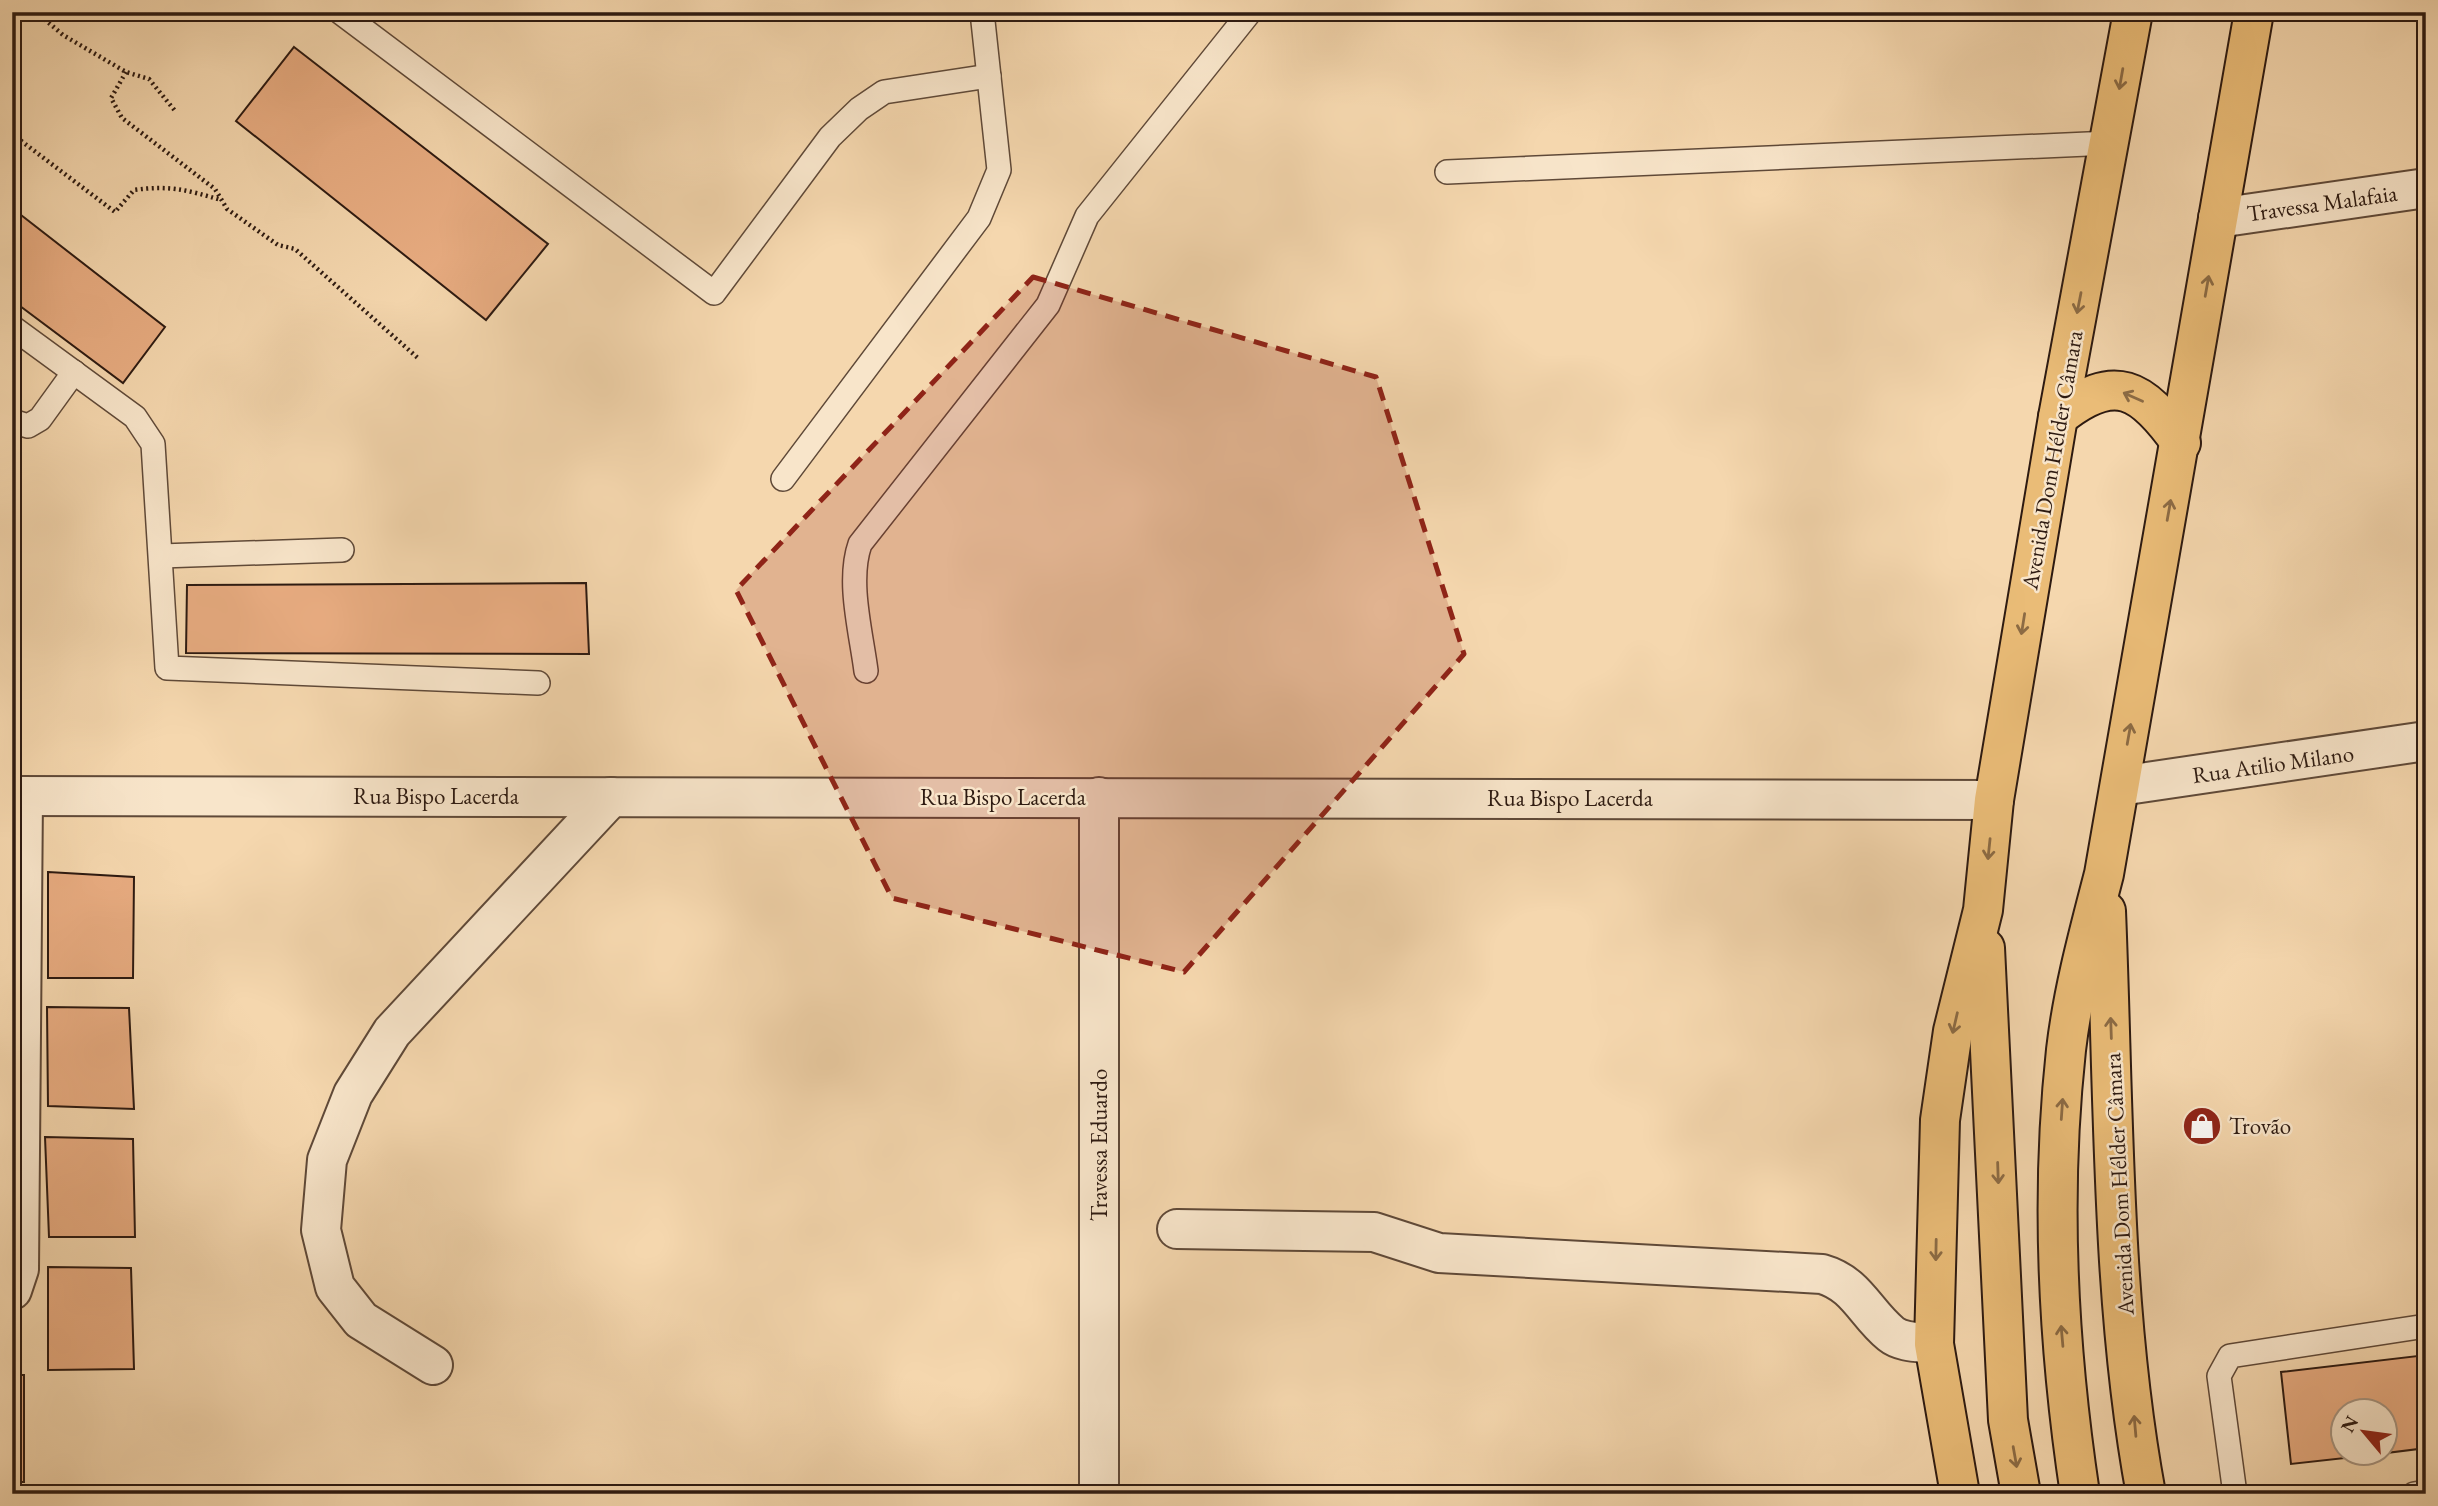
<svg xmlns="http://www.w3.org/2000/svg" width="2438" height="1506" font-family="'EB Garamond',serif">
<rect width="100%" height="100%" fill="#f5d7ae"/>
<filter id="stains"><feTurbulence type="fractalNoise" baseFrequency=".00286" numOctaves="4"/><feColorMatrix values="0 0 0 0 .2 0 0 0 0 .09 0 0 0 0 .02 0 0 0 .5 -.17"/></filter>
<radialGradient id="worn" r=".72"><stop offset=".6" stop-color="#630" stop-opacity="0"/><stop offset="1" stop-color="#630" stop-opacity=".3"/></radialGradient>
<g fill="#e8ac81" stroke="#2d1a11" stroke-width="2">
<path d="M294 47 548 244 486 320 236 121Z"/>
<path d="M12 208 165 327 123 383 12 300Z"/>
<path d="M586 583 589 654 186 653 187 585Z"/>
<path d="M48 872 134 877 133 978H48Z"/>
<path d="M47 1007 129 1008 134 1109 48 1106Z"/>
<path d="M45 1137 133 1139 135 1237H49Z"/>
<path d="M48 1267 131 1268 134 1369 48 1370Z"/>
<path d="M2426 1355V1448L2386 1453V1412H2344V1454H2381L2291 1464 2281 1372Z"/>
<rect x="12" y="1375" width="12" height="107"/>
</g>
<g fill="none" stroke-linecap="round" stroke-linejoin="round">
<g stroke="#5f4938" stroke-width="26">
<g id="lane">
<path d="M340 12 714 293 830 137 859 109 884 92 989 76"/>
<path d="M1447 172 2110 143"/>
<path d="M12 327 135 417 153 444 167 668 538 683"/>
<path d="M12 421 28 426 40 419 74 372"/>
<path d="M783 479 979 218 999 170 982 12"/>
<path d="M161 556 342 550"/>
<path d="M866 671C861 632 847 581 860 544L1048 305 1087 216 1250 12"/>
<path d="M2235 1494 2219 1376 2230 1356 2426 1326"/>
<path d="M2414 1494 2426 1492"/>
</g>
</g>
<g stroke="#5f4938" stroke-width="42">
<g id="street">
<path d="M2218 218 2426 188"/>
<path d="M2120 786 2426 741"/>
<path d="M12 796 1994 800"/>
<path d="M1099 797V1494"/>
<path d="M1177 1229 1374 1232 1439 1253 1822 1274C1857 1284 1865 1313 1891 1334 1902 1343 1921 1342 1934 1344"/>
<path d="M12 1290 19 1269 23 796"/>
<path d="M433 1365 361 1320 335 1287 321 1230 327 1160 353 1094 392 1032 611 797"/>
</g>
</g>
<g stroke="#2d1a11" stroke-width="42">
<g id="primary">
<path d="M2058 417C2115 371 2142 388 2181 443"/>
<path d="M2106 911C2114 1102 2111 1306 2146 1494"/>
<path d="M1985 948 2008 1420 2021 1494"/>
<path d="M1960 1494 1934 1344 1940 1120 1953 1031 1983 910 1994 800 2058 417 2133 12"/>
<path d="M2080 1494C2058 1348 2050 1197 2066 1050 2073 990 2089 932 2104 874L2254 12"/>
</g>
</g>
<g stroke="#2d1a11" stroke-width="4.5" stroke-dasharray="2 3.5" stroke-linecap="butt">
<path d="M36 12 63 35 126 72 149 79 176 112"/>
<path d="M126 72 111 98 122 118 215 189 227 209 278 245 295 249 419 359"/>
<path d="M12 134 115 212 134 190C169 185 188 190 221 200"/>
</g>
<use href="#lane" stroke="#f8e5ca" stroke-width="23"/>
<use href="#street" stroke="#f8e5ca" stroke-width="38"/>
<use href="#primary" stroke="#eabc77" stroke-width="38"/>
</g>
<defs><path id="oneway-shaft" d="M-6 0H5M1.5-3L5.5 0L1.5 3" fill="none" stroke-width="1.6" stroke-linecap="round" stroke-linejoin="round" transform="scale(1.75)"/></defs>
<g stroke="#8c6b44">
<use href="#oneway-shaft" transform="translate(2121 79) rotate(100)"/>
<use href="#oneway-shaft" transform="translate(2207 286) rotate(-80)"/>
<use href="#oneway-shaft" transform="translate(2079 303) rotate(101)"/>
<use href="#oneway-shaft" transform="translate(2133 397) rotate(-156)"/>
<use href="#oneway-shaft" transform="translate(2169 510) rotate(-80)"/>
<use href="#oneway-shaft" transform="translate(2023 624) rotate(99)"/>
<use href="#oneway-shaft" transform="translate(2129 734) rotate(-80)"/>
<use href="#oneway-shaft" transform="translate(1989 849) rotate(96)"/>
<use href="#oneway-shaft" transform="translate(1955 1023) rotate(103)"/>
<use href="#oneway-shaft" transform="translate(2111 1028) rotate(-92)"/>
<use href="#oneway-shaft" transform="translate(2062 1109) rotate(-86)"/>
<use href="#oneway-shaft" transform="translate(1998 1173) rotate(88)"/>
<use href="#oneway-shaft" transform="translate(1936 1250) rotate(91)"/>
<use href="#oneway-shaft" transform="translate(2062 1336) rotate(-95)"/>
<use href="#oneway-shaft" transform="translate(2135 1426) rotate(-95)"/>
<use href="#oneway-shaft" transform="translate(2015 1457) rotate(80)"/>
</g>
<path fill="#8f2418" fill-opacity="0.2" stroke="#8f2418" stroke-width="5" stroke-dasharray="14 9" stroke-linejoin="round" d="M1033 277 1376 377 1464 654 1184 972 892 898 736 590Z"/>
<defs>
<g id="shop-disc" transform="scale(2.0125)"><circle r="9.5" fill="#8f2418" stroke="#f8e5ca"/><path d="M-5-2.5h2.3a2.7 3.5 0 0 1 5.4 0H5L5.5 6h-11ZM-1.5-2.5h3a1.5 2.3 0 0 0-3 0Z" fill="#fff"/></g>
</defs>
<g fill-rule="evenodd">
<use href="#shop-disc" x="2202" y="1126"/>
</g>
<g text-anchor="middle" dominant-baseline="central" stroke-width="5" stroke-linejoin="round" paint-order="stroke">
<g font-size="23" fill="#2d1a11" stroke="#f8e5ca">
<text transform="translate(2322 203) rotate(-8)">Travessa Malafaia</text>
<text transform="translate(2052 460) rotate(-80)">Avenida Dom Hélder Câmara</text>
<text transform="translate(2273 764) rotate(-8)">Rua Atilio Milano</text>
<text x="436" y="796">Rua Bispo Lacerda</text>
<text x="1003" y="797">Rua Bispo Lacerda</text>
<text x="1570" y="798">Rua Bispo Lacerda</text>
<text transform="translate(1099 1145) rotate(-90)">Travessa Eduardo</text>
<text transform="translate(2119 1184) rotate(-93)">Avenida Dom Hélder Câmara</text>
</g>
<g font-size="23" fill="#2d1a11" stroke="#f8e5ca" text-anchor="start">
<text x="2229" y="1126">Trovão</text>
</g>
</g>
<rect width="2438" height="1506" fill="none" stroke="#f5d7ae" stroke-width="42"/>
<rect x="14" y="14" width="2410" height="1478" fill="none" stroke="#2d1a11" stroke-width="3.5"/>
<rect x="21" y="21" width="2396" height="1464" fill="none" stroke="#2d1a11" stroke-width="2"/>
<g transform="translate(2364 1432) rotate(299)"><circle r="33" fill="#f8e5ca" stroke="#a79480" stroke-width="2"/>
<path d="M0-5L12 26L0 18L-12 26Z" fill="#8f2418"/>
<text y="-10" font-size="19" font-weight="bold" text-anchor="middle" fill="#2d1a11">N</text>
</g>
<rect width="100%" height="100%" filter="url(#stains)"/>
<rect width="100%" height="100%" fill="url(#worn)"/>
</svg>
